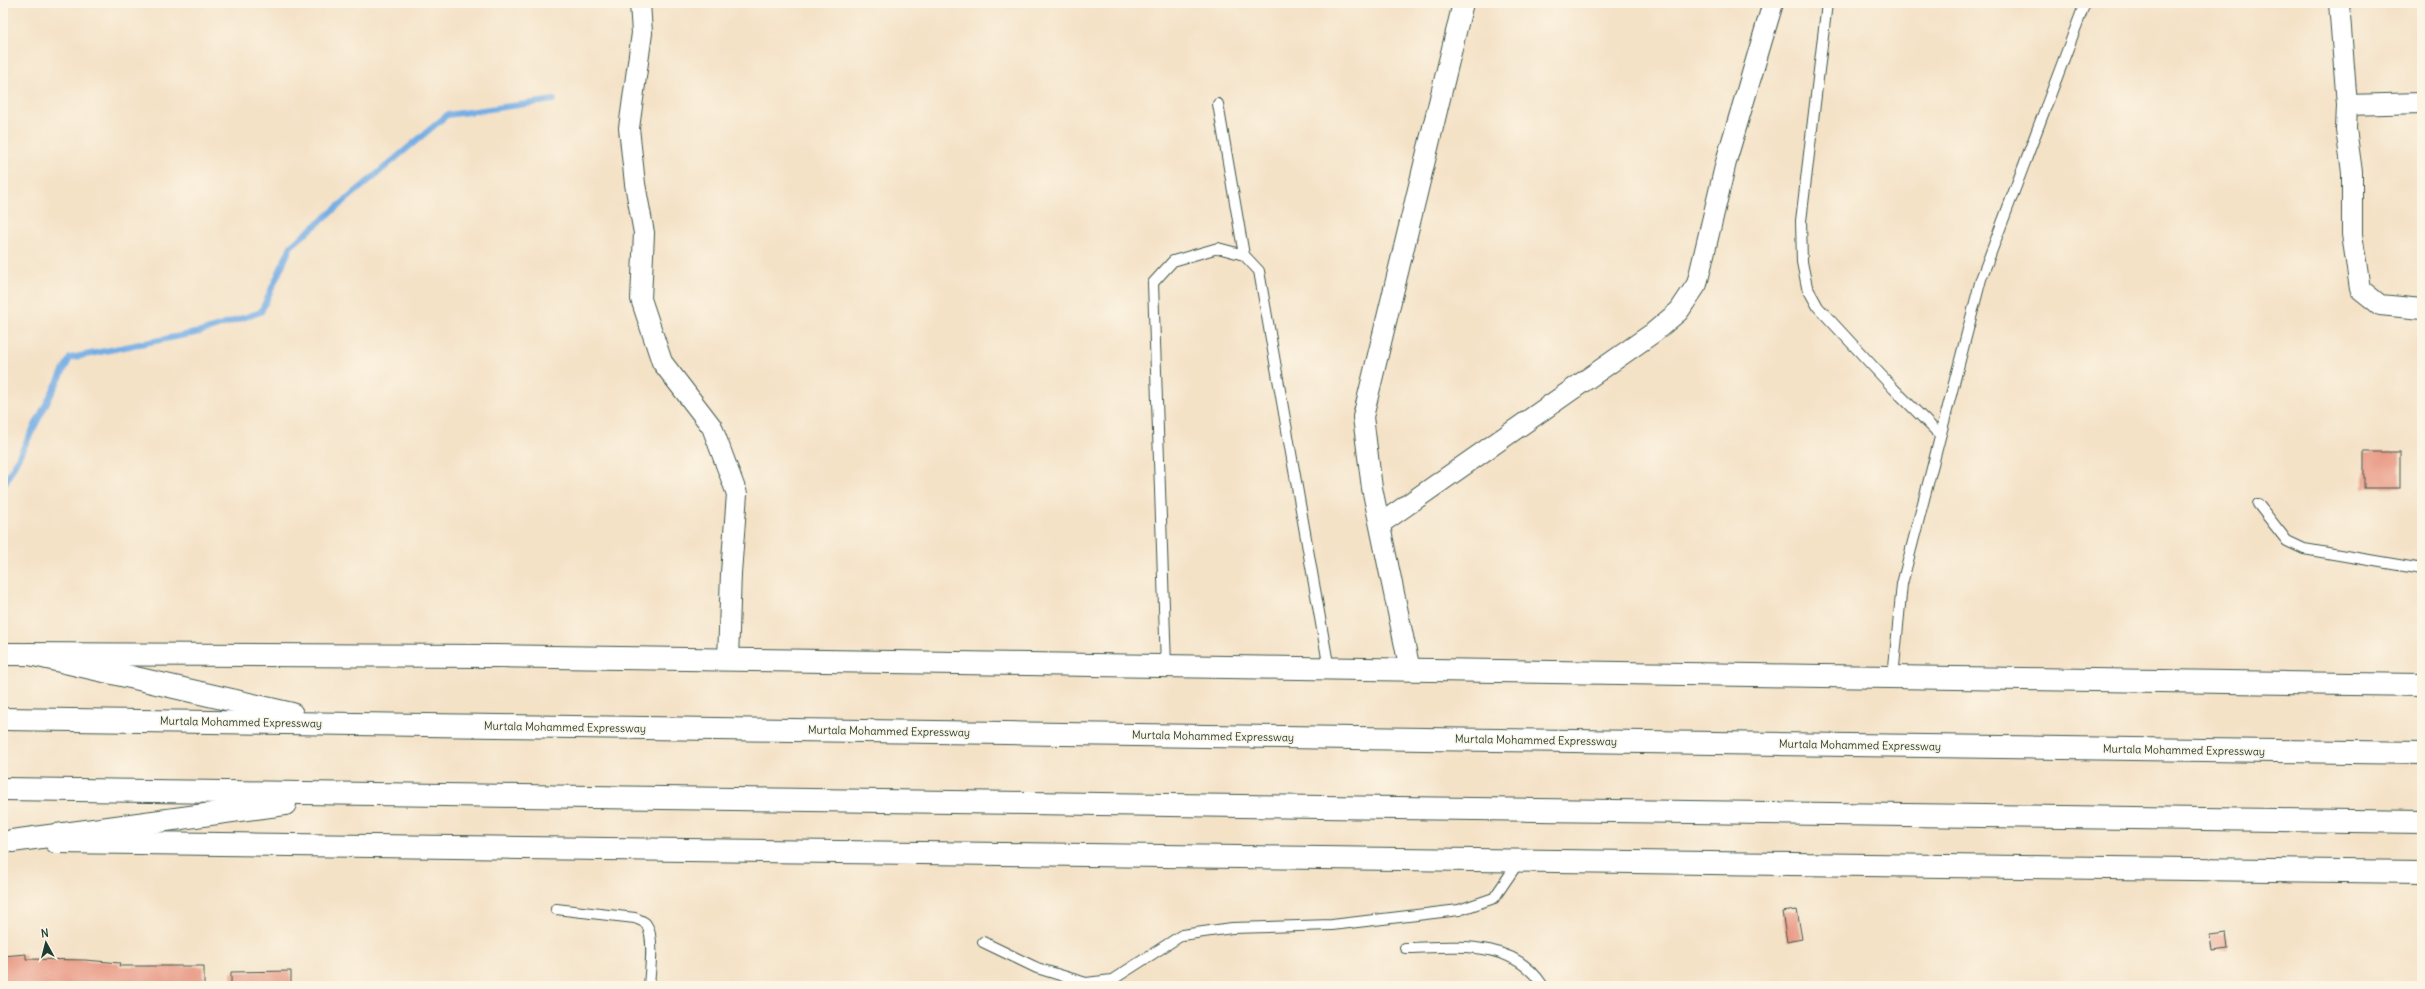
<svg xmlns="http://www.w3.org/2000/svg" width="2425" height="989" font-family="Delius,sans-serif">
<rect width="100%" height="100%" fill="#fcf5e5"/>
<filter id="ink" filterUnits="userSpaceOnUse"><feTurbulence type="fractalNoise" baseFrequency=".025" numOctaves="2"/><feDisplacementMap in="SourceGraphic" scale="8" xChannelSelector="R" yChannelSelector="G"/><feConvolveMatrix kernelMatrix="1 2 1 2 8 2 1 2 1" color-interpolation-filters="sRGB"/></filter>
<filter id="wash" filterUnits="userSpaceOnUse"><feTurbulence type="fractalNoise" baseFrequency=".012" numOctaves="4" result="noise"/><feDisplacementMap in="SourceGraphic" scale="16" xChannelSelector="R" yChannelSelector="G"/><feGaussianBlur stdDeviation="0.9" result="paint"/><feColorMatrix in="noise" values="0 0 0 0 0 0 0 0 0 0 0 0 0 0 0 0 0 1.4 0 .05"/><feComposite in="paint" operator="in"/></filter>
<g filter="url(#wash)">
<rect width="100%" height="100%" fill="#f4e2c7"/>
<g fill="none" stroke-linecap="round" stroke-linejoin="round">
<path stroke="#75aee5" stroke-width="6" d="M3 487 70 358 200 332 261 312 291 246 447 115 554 100"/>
</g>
<g id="blocks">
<g fill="#e99b87">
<rect x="2364" y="452" width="36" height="36"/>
<path d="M1797 910 1802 939 1787 942 1782 912Z"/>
<path d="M2226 933 2228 949 2212 951 2210 935Z"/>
<path d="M26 954V959L85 960 120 963 119 966H204V986H3V956Z"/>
<path d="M291 971V986H231V972Z"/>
</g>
</g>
</g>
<g filter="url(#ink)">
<use href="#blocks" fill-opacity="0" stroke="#3f564a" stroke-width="1"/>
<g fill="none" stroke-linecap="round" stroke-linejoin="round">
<g stroke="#3f564a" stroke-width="12">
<g id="service">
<path d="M1827 3 1801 221 1802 262 1807 287 1818 307 1894 389 1940 435"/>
<path d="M1218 104 1244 255"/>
<path d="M2258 504 2287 541 2304 549 2422 569"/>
<path d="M1166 666 1153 283 1173 261 1218 248 1244 255 1259 271 1329 669"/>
<path d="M1893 677 1902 584 1981 279 2085 3"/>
<path d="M556 909 635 918C639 920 644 921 646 924 655 936 650 971 649 986"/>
<path d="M983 942 1037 968 1086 983 1112 980 1182 935 1232 928 1332 925 1459 910 1494 898 1520 860"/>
<path d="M1405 948C1453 947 1513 938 1543 986"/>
</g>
</g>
<g stroke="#3f564a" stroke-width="22">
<g id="minor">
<path d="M640 3 642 33 629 128 635 184 644 233 641 299 662 362 712 427 737 494 731 573 728 659"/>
<path d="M2339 3 2347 105 2346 129 2352 172V234L2360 289 2380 305 2422 309"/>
<path d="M2347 105 2422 103"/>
<path d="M1380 524 1653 333 1679 311 1697 284 1727 158 1773 3"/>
<path d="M1410 670 1372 488 1363 417 1463 3"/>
</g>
</g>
<g stroke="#3f564a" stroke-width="24">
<g id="trunk">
<path d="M3 654 493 656 2422 685"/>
<path d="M56 842 2422 872"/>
</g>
</g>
<g stroke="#3f564a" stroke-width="24">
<g id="motorway">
<path d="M30 654 292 714"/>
<path d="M3 719 2422 753"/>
<path d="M3 789 2422 822"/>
<path d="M12 841 285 804"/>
</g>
</g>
<use href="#service" stroke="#fff" stroke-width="10"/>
<use href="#minor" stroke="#fff" stroke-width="20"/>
<use href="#trunk" stroke="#fff" stroke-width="22"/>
<use href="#motorway" stroke="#fff" stroke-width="22"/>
</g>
</g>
<g text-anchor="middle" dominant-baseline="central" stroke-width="3" stroke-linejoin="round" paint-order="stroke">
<g font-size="11" fill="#1f3d34" stroke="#fcf5e5">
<text transform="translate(241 722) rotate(1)">Murtala Mohammed Expressway</text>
<text transform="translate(565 727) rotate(1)">Murtala Mohammed Expressway</text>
<text transform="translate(889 731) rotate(1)">Murtala Mohammed Expressway</text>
<text transform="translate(1213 736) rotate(1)">Murtala Mohammed Expressway</text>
<text transform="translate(1536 740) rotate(1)">Murtala Mohammed Expressway</text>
<text transform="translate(1860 745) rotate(1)">Murtala Mohammed Expressway</text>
<text transform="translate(2184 750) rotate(1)">Murtala Mohammed Expressway</text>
</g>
</g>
<rect width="2425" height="989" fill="none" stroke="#fcf5e5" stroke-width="16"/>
<g transform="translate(46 943) rotate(353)" stroke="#fcf5e5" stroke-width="3" paint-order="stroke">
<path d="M0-3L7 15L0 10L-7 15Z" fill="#1f3d34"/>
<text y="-6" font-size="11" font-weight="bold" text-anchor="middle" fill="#1f3d34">N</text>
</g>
</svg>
